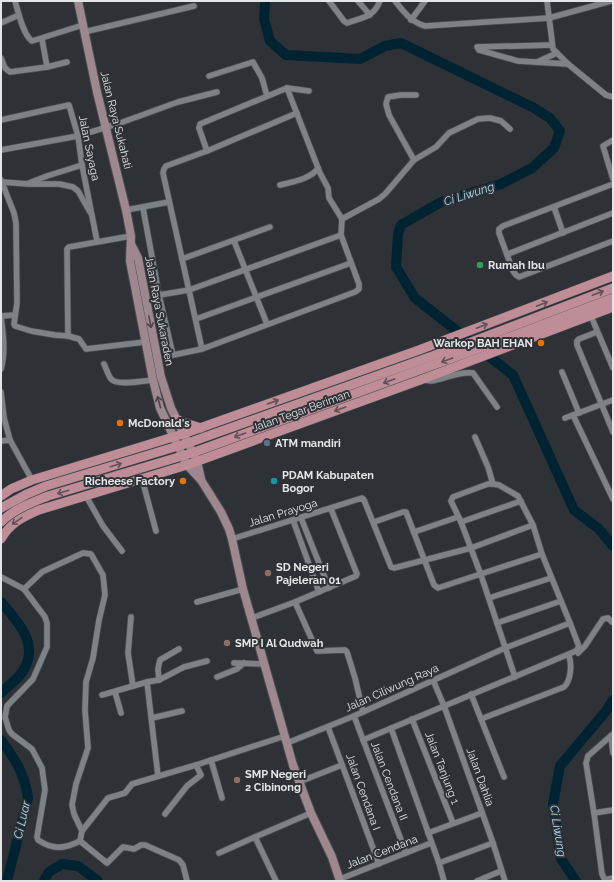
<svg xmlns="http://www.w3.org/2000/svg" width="614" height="882" font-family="Raleway,sans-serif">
<rect width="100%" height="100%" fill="#2e3135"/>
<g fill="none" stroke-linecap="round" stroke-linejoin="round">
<g stroke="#002332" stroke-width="10">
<path d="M265 1 264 19 270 41 286 55 360 59 385 46 401 43 534 108 550 118 560 131 554 148 532 168 501 184 441 202 401 225 398 234 396 267 415 298 513 375 574 510 599 529 613 546"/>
<path d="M1 602C18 622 40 644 23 671 18 679 8 686 1 693"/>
<path d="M1 740C15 759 25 774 28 798L7 881"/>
<path d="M44 881 49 872 62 864 78 866 98 881"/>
<path d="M576 881 561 859 553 804 560 766 606 711 613 700"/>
</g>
<g stroke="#4b4e51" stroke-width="7">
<g id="minor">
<path d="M15 1C18 11 23 35 32 41L83 25"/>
<path d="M329 1 344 21 347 23C363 17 373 18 380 1"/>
<path d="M358 1 370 15"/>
<path d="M395 1C404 12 411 22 425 26L549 18 611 1"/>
<path d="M547 1 553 49 568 64 606 95 613 97"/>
<path d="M411 20 425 1"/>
<path d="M1 23 19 15"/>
<path d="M84 32 194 6"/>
<path d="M42 39 47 67 67 62"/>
<path d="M552 45 477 47 479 50 518 61 568 64"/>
<path d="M1 58 5 68 10 72 47 67"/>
<path d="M537 62 557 53"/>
<path d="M209 76 253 62 262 78 267 96"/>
<path d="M287 88 309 91"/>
<path d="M1 120 69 105 78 136 82 165 97 241"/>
<path d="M613 140 603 146 613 179"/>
<path d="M1 150 78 136 120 123 178 102 217 92"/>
<path d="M414 160 389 115 386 104 388 97 401 95H416"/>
<path d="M1 180 14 213 16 223 17 303 14 324 15 326 31 331 55 335 68 336 79 339 86 349 145 342"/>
<path d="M2 182 28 184H59L73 187 78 191 90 212"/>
<path d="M29 183 47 176 82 165"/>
<path d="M613 184 503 226 499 229V233L513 271 516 275 519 277 613 241"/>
<path d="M280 185C292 182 311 179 318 168"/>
<path d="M554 207 563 233"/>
<path d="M143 208 159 295 173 355 202 349 355 292 359 289V284L341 235 342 219 329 198 328 188 320 173 287 88 200 124 199 128 207 151"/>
<path d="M126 210 169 202"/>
<path d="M342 219 379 199 385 194 414 160 436 147 449 133 478 119 490 118 501 121 510 129"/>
<path d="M234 241 267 324"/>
<path d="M508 254 613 213"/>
<path d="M182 259 270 227"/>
<path d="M159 295 189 290 341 235"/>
<path d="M1 316 15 315"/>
<path d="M591 316 613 368"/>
<path d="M196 319 351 263"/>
<path d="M597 332 579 339 577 341V345L613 432"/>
<path d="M68 336 67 249 69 247 131 236"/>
<path d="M202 349 163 173 164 169 166 166 207 151 297 113"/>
<path d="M104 364C106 368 108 375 111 379 117 386 143 381 153 380"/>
<path d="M1 369C6 351 3 334 1 316"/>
<path d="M562 372 579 413"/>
<path d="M425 380C437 384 457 370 473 373L497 407"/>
<path d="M1 392 4 418 10 440 32 480"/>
<path d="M573 415 613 499"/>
<path d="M565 418 613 400"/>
<path d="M475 437 488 467 493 484"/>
<path d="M1 441 10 440"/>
<path d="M142 479 156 531"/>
<path d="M86 496 103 526 122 551"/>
<path d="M301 518 329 588"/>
<path d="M293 520 319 592"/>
<path d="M374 522 403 512H406L434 585 438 588 542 554"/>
<path d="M461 522 521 501"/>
<path d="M414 532 458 517"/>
<path d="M232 539 362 498 364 500 391 567 394 568 471 548 533 525"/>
<path d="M1 577 24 589 42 572 83 553 91 554 103 575 105 595 99 620 93 658 86 682 85 710 88 748 76 784 72 805 74 814 82 831 80 841 107 863 123 847 134 849 141 845H145L179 860 183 865 187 881"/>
<path d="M24 589 45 617 47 623V647L33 679 7 706 5 717 9 730 12 734 32 749 42 768 45 790 37 837 38 840C53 850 64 849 80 841"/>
<path d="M489 598 551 578"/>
<path d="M197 602 243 589"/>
<path d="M295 602 317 651 345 650 347 652 355 678 363 712"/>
<path d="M131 617 128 653 133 686"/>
<path d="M252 618 295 602 356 576 357 574 331 509"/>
<path d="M497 623 561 601"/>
<path d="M578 653 585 646 603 619 608 618 612 622"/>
<path d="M234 663 265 664"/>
<path d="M217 677 237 669 244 663"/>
<path d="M159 680 158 669 160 660 179 649"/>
<path d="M433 680 444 706 493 843 505 881"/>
<path d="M147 682 158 776"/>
<path d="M115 692 121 713"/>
<path d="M471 694 504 777"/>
<path d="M102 695 147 682 159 680 184 667 207 661"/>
<path d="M354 716 406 853"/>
<path d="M152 718 182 711"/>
<path d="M412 719 453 823"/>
<path d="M481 719 564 687C571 681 572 664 569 656L567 655"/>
<path d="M328 727 379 864"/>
<path d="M391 728 439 863 444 881"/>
<path d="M613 734 588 756 586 763 594 813 602 874 605 880 613 878"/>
<path d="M611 736 613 753"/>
<path d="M363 740 576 651 579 647 578 644 570 623"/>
<path d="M287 743 354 716 505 648 570 623 542 554 533 525 518 496 499 485 493 484H488L453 497 451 501 461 522 481 575 515 677"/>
<path d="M211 760 222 798"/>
<path d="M299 782 342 765"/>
<path d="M594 813 613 810"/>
<path d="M165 814 187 786 201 775 196 765"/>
<path d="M82 831 108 798 125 793 132 784 196 765 285 736"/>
<path d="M428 833 482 813"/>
<path d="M255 837 311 813"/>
<path d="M219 853 255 837 276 881"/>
<path d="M439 863 493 843"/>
<path d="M340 879 431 843"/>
<path d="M477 881 501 871"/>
</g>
</g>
<g stroke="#4b4e51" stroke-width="10">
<g id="secondary">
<path d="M78 1 97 92 126 210 131 236 130 261 153 380 160 408 187 465 201 480 221 512 229 529 232 539 243 589 293 765 311 813 332 857 340 881"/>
<path d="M131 244 138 258 161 377 171 408 197 461 201 479"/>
</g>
</g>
<g stroke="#4b4e51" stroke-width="10">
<g id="primary">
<path d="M176 419 185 423 201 428"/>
<path d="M1 496 11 489 32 480 183 434 419 350 613 276"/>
<path d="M1 508 27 494 46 486 188 443 466 344 613 288"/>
<path d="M1 522C14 509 31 503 48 496L192 453 510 337 613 298"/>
<path d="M1 539C10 523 23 517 39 510L187 465 423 379 613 307"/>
</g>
</g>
<use href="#minor" stroke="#7e8286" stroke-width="5.5"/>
<use href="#secondary" stroke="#9f878f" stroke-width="8"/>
<use href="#primary" stroke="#bf8d98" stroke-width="9"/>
</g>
<defs><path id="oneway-shaft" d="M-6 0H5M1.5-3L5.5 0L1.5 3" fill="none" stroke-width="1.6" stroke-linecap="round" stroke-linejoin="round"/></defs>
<g stroke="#615158">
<use href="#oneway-shaft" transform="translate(598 293) rotate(-21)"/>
<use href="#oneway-shaft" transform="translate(542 304) rotate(-21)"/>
<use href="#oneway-shaft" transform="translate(482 326) rotate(-21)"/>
<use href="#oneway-shaft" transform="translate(447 360) rotate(160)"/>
<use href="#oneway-shaft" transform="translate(389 381) rotate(160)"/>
<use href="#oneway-shaft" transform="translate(273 402) rotate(-20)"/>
<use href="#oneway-shaft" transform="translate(340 409) rotate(160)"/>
<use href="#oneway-shaft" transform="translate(240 435) rotate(160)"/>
<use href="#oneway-shaft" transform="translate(116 465) rotate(-17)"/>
<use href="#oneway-shaft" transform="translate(63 492) rotate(163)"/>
<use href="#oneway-shaft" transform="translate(17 521) rotate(146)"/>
</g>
<g stroke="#4a464c">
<use href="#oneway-shaft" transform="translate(150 322) rotate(79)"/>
<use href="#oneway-shaft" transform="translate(159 402) rotate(-105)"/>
</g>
<circle fill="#2e9e5b" stroke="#2e3135" stroke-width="1.5" cx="480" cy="265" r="4"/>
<g fill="#e8710a" stroke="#2e3135" stroke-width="1.5">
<circle cx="541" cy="343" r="4"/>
<circle cx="120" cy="423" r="4"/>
<circle cx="183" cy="481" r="4"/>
</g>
<circle fill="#5c6f8a" stroke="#2e3135" stroke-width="1.5" cx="267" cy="443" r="4"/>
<circle fill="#0f9aa8" stroke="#2e3135" stroke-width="1.5" cx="274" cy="481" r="4"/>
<g fill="#8d6e63" stroke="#2e3135" stroke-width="1.5">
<circle cx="268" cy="573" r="4"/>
<circle cx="227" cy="643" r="4"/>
<circle cx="237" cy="780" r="4"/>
</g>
<g text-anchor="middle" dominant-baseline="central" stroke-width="4" stroke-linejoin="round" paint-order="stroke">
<g font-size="11" fill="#e3e5e7" stroke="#2e3135">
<text transform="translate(116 120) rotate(76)">Jalan Raya Sukahati</text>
<text transform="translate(89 148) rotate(78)">Jalan Sayaga</text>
<text transform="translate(159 311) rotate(79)">Jalan Raya Sukaraden</text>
<text transform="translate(301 411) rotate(-20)">Jalan Tegar Beriman</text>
<text transform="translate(283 513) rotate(-17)">Jalan Prayoga</text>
<text transform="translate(392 688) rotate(-24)">Jalan Ciliwung Raya</text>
<text transform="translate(442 768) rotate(69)">Jalan Tanjung 1</text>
<text transform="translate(480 777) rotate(70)">Jalan Dahlia</text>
<text transform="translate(389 781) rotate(69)">Jalan Cendana II</text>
<text transform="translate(363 792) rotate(70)">Jalan Cendana I</text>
<text transform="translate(382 852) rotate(-21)">Jalan Cendana</text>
</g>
<g font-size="11" font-weight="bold" fill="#e3e5e7" stroke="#2e3135" text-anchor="start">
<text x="488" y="265">Rumah Ibu</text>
<text x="533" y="343" text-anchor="end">Warkop BAH EHAN</text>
<text x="128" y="423">McDonald's</text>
<text x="275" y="443">ATM mandiri</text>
<text x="282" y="475">PDAM Kabupaten<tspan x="282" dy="13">Bogor</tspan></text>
<text x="175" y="481" text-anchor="end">Richeese Factory</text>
<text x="276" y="567">SD Negeri<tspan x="276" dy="13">Pajeleran 01</tspan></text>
<text x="235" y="643">SMP I Al Qudwah</text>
<text x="245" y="774">SMP Negeri<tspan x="245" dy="13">2 Cibinong</tspan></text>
</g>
<g font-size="12" font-style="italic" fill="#aadcf4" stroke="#2e3135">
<text transform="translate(469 194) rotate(-18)">Ci Liwung</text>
<text transform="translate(22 820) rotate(-77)">Ci Luar</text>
<text transform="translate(558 831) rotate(81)">Ci Liwung</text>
</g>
</g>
<rect width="614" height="882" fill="none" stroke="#e3e5e7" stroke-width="4"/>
</svg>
